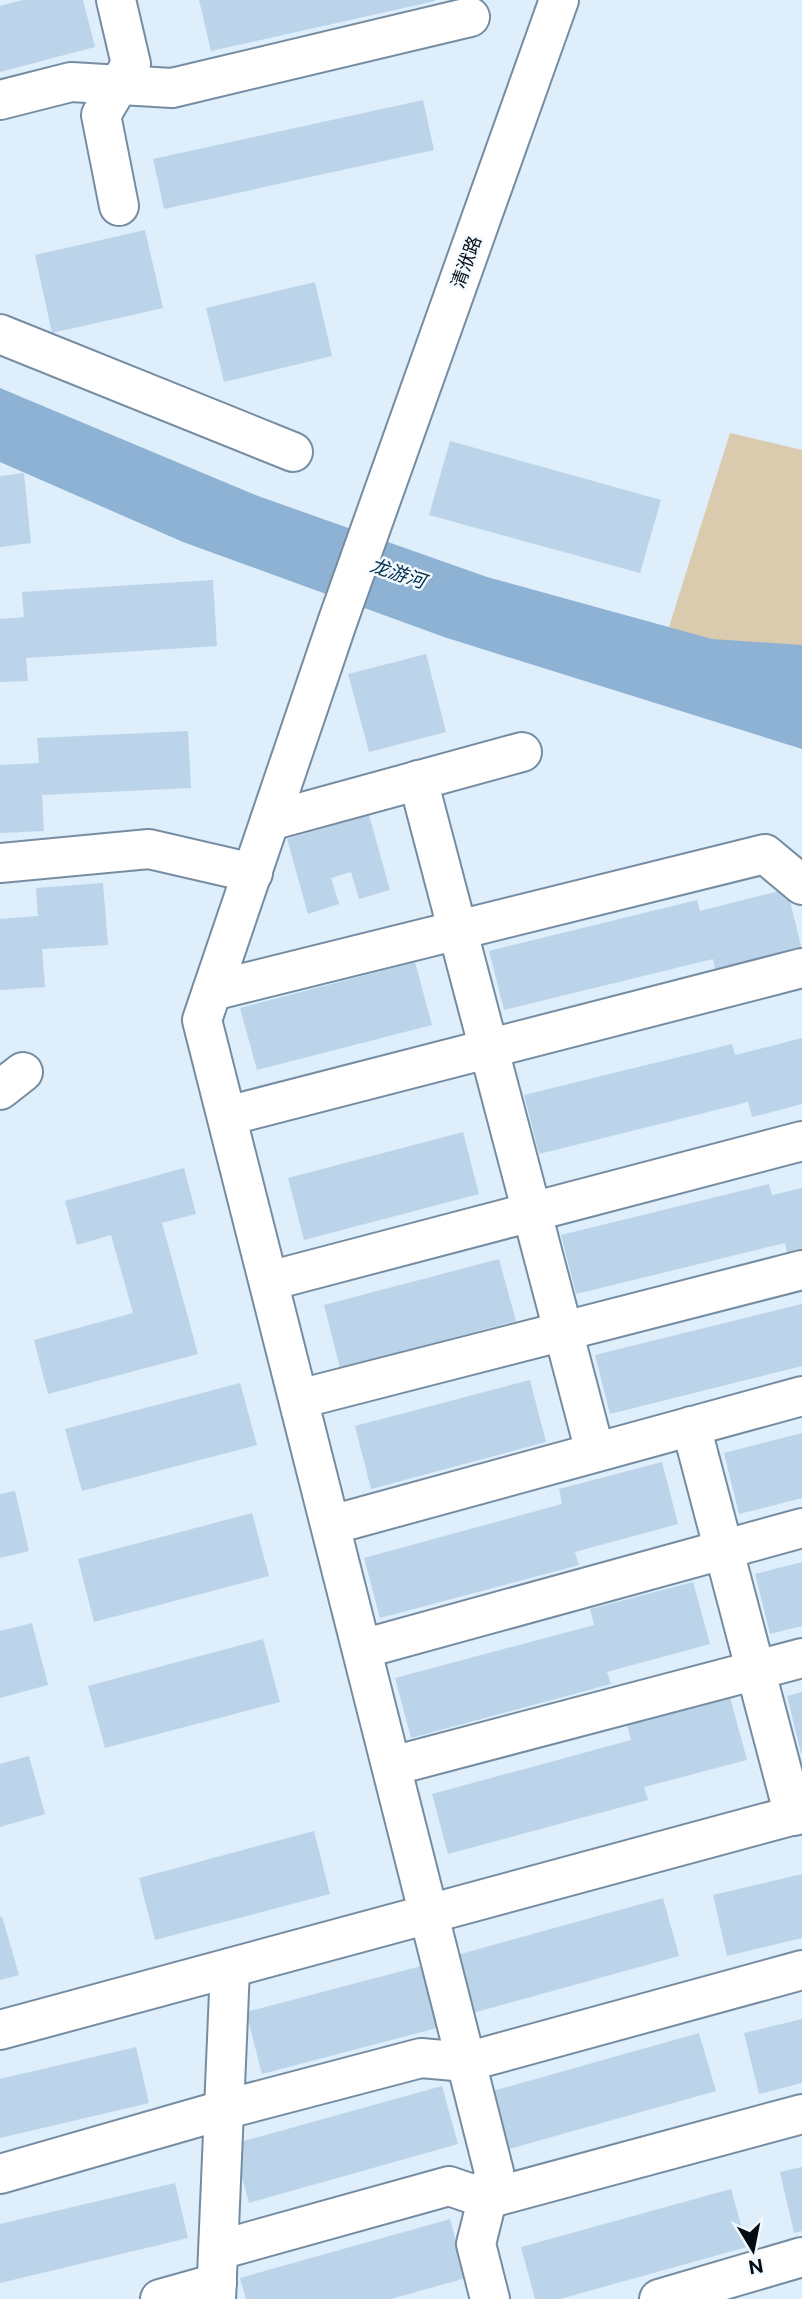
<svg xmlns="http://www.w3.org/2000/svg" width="802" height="2299" font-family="'Public Sans','Noto Sans SC',sans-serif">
<rect width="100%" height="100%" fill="#deeefb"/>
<path fill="#dacaae" d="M730 433 802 450V675L669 627Z"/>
<path fill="#8db2d4" d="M0 388 258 496 487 577 712 639 802 645V749L444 637 183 542 0 462Z"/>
<g fill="#bbd4ea">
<path d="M23 0H83L95 47 0 72V6Z"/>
<path d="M199 0H435V1L211 51Z"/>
<path d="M423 100 434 150 164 209 153 159Z"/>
<path d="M145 230 163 308 52 333 35 255Z"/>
<path d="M315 282 332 356 224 382 206 308Z"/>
<path d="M450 441 661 500 640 573 429 515Z"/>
<path d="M24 473 31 543 0 547V476Z"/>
<path d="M213 580 217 646 26 658 28 681 0 682V619L24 617 22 592Z"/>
<path d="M426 654 446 732 369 752 348 674Z"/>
<path d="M188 731 191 788 42 795 44 831 0 833V765L39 763 37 738Z"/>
<path d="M369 815 390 890 359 899 351 872 331 878 339 904 308 914 287 839Z"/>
<path d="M103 883 108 945 42 949 45 987 0 990V919L38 916 36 888Z"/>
<path d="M787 889 802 950 716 973 713 959 504 1010 489 951 697 900 700 911Z"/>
<path d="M415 962 432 1025 257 1070 240 1008Z"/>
<path d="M802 1038V1104L752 1117 748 1102 539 1154 524 1095 732 1044 735 1055Z"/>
<path d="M463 1132 479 1194 304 1240 288 1178Z"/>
<path d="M184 1168 196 1214 162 1223 198 1354 48 1394 34 1340 133 1313 111 1235 77 1245 65 1201Z"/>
<path d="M769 1184 772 1195 802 1188V1253L788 1257 785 1243 576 1294 561 1235Z"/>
<path d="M499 1259 516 1321 340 1368 324 1305Z"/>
<path d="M802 1304V1366L610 1414 595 1355Z"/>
<path d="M530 1380 546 1442 371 1489 355 1426Z"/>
<path d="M240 1383 257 1445 82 1491 65 1429Z"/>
<path d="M802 1433V1498L739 1514 724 1453Z"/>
<path d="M662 1462 678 1524 575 1552 579 1565 380 1618 364 1558 562 1504 559 1489Z"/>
<path d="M15 1491 29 1551 0 1558V1494Z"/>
<path d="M252 1513 269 1576 94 1622 78 1559Z"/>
<path d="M802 1562V1626L770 1634 755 1574Z"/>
<path d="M693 1582 710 1644 607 1672 611 1684 411 1738 395 1678 594 1625 590 1609Z"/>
<path d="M32 1623 48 1685 0 1698V1631Z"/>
<path d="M263 1639 280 1702 105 1748 88 1686Z"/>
<path d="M802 1692V1753H801L787 1696Z"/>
<path d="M730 1697 747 1760 644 1787 648 1800 448 1854 432 1794 631 1740 627 1725Z"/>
<path d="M29 1756 45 1814 0 1827V1764Z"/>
<path d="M314 1831 330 1894 155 1940 139 1878Z"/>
<path d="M802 1874V1938L727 1956 713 1895Z"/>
<path d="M663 1898 679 1956 469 2014 453 1956Z"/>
<path d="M2 1916 19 1975 0 1980V1917Z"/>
<path d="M421 1966 437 2028 262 2074 246 2012Z"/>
<path d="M802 2019V2083L759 2094 744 2033Z"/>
<path d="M699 2033 716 2091 505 2150 489 2092Z"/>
<path d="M136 2047 149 2103 0 2138V2079Z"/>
<path d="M442 2086 458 2144 249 2203 233 2144Z"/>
<path d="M802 2167V2231L794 2233 780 2172Z"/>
<path d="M175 2183 188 2238 0 2283V2224Z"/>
<path d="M731 2189 747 2247 560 2299H535L521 2247Z"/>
<path d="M450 2219 466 2278 391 2299H246L240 2278Z"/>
</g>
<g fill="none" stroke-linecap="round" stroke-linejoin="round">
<g stroke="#758ca1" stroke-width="42">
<g id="minor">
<path d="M116 0 131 64 101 115 119 206"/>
<path d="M0 100 71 82 172 88 470 17"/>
<path d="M0 334 293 452"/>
<path d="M418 780 595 1452"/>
<path d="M270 821 522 752"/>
<path d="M0 863 149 849 253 873"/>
<path d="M212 991 765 854 802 885"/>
<path d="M0 1090 23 1072"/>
<path d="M227 1116 802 968"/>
<path d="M269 1281 802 1141"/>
<path d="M299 1399 802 1270"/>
<path d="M691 1426 794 1816"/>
<path d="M331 1525 802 1396"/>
<path d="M362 1649 802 1528"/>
<path d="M392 1766 802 1658"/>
<path d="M0 2030 802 1813"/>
<path d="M0 2174 223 2110 421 2058 466 2062 802 1970"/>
<path d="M219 2250 449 2186 487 2199 802 2114"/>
<path d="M160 2299 217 2283"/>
<path d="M216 2299 230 1968"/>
<path d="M490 2299 476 2244 494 2172 202 1020 337 623 559 0"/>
<path d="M659 2299 802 2257"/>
</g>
</g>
<use href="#minor" stroke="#fff" stroke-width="38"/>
</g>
<g text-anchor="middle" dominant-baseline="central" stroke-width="5" stroke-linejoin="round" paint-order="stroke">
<g font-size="18" fill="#050d14" stroke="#f4f9fe">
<text transform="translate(466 262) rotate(-70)">清洑路</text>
</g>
<g font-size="19" font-style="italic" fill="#002e4e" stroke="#f4f9fe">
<text transform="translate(398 573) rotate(18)">龙游河</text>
</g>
</g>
<g transform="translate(753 2250) rotate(170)" stroke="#f4f9fe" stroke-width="5" paint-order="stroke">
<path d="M0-5L12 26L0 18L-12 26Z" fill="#050d14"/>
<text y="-10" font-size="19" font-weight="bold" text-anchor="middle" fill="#050d14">N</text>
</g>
</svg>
